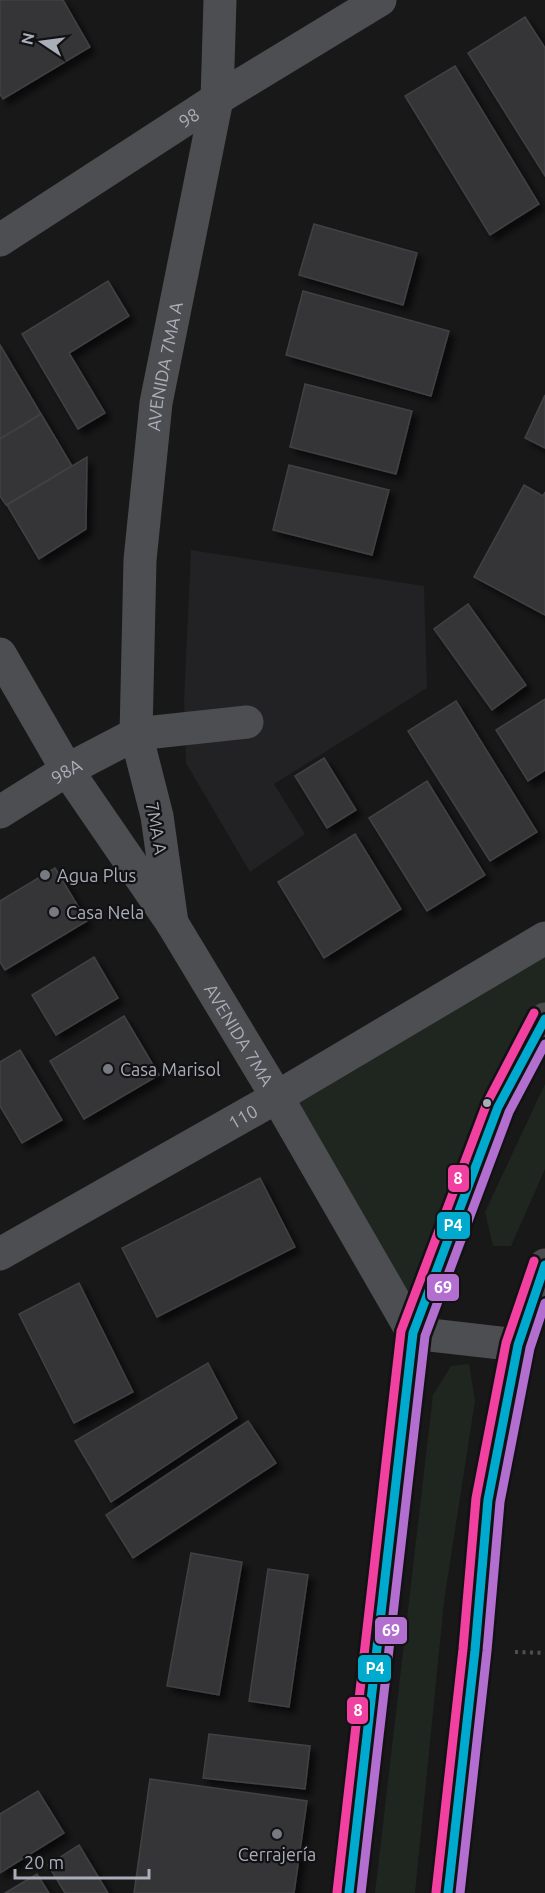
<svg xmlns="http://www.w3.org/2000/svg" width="545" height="1893" font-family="Ubuntu,sans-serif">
<defs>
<filter id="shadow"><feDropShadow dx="5.5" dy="5.5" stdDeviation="3" flood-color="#0009"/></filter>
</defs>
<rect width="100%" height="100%" fill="#181818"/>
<polygon fill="#222224" points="191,550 424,586 427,688 274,784 305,834 250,872 186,763 184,702"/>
<g fill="#1e261f">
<polygon points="545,938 545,1019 413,1333 277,1097"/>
<polygon points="545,1084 545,1169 511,1246 493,1246 485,1212"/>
<polygon points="469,1364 475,1401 444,1601 415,1893 375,1893 433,1395 451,1366"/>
</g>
<g fill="#363637" stroke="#404144" stroke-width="1.5" filter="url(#shadow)">
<polygon points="0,0 63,0 90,47 3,99 0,94"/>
<polygon points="525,17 545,48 545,176 468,53"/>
<polygon points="455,66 539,204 490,235 405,96"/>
<polygon points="314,224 417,253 403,305 299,275"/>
<polygon points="108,281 129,316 69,353 105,413 78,429 22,334"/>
<polygon points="303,291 449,331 431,396 286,355"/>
<polygon points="0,345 41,414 0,439"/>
<polygon points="305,384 412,411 396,474 290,447"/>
<polygon points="545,395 545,448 525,438"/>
<polygon points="41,414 72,466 6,505 0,496 0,439"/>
<polygon points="87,457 86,529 39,559 7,505"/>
<polygon points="289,465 389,490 372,555 273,530"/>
<polygon points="524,485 543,496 545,492 545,615 474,577"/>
<polygon points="468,604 526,685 492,710 434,629"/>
<polygon points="545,699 545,770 528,781 496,730"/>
<polygon points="456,701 537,832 490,861 408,731"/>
<polygon points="324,758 356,810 327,828 295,776"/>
<polygon points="427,781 485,875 427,911 369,818"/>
<polygon points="355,834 401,909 324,958 278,882"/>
<polygon points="55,868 87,921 5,970 0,962 0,901"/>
<polygon points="94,957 118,998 56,1035 32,995"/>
<polygon points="124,1016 159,1075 84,1119 50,1061"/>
<polygon points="20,1050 62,1120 22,1143 0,1106 0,1062"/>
<polygon points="260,1178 295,1247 157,1317 122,1248"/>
<polygon points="79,1283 133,1392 74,1423 19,1314"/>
<polygon points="208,1363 237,1418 111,1502 75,1441"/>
<polygon points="248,1421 276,1463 133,1558 106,1515"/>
<polygon points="191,1553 242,1562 219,1695 167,1686"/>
<polygon points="268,1569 308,1575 289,1707 249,1701"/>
<polygon points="209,1734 310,1746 305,1789 203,1778"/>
<polygon points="150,1779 307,1801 294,1893 134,1893"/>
<polygon points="38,1791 64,1833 0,1873 0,1814"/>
<polygon points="79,1845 108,1893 65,1893 48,1865"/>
<polygon points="37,1874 49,1893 5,1893"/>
</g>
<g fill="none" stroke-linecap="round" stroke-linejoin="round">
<polyline stroke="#4e4f53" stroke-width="4" stroke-dasharray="3 4.5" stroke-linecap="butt" points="515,1652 545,1653"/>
<g stroke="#4c4e51" stroke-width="33">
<path id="s1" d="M0,240L217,99L380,0"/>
<path id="s2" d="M0,654L67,770L172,923L277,1097L413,1333L518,1345"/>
<path id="s3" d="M0,812L67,770L136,734L247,722"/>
<path id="s4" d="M172,923L157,816L136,734L140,560L156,403L217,99L220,0"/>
<path id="s5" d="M0,1254L277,1097L545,938"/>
</g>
<g stroke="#4a4a4d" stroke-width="33">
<polyline points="349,1893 413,1333 498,1107 545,1019"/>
<polyline points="448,1893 475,1650 488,1500 518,1345 545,1265"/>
</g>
<g stroke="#121215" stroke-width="14">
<g id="bus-1">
<polyline points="349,1893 413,1333 498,1107 545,1019"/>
<polyline points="448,1893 475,1650 488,1500 518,1345 545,1265"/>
</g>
</g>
<g stroke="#121215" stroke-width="14">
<g id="bus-2">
<polyline points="361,1893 425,1336 509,1112 545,1044"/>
<polyline points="460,1893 487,1651 500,1502 530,1348 545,1303"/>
</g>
</g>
<g stroke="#121215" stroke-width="14">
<g id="bus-3">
<polyline points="337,1892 401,1331 487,1103 534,1013"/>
<polyline points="436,1892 463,1649 476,1498 506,1343 534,1261"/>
</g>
</g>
<use href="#bus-1" stroke="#00a9ce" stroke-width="9"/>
<use href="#bus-2" stroke="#b36fd0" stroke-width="9"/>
<use href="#bus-3" stroke="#f240a1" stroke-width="9"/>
</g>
<g fill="#777a81" stroke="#121215" stroke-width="2">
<circle cx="45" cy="875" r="6"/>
<circle cx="54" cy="912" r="6"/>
<circle cx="108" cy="1069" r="6"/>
<circle cx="277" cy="1834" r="6"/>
</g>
<circle fill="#aaaeb9" stroke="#121215" stroke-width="2" cx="487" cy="1103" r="5"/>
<g text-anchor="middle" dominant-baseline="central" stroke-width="4.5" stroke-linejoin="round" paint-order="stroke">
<g font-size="18" fill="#aaaeb9" stroke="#121215">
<text stroke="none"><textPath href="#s1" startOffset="225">98</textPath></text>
<text stroke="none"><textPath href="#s4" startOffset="562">AVENIDA 7MA A</textPath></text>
<text stroke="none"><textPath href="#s3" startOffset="78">98A</textPath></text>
<text transform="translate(157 828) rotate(80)">7MA A</text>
<text stroke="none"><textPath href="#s2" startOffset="450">AVENIDA 7MA</textPath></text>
<text stroke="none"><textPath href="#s5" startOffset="279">110</textPath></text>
</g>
<g font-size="18" fill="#aaaeb9" stroke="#121215" text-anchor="start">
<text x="57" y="875">Agua Plus</text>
<text x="66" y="912">Casa Nela</text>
<text x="120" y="1069">Casa Marisol</text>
<text x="277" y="1854" text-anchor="middle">Cerrajería</text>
</g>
</g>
<g stroke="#121215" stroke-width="2">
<rect x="447" y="1164" width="23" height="29" rx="6" fill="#f240a1"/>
<rect x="436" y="1211" width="35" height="29" rx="6" fill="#00a9ce"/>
<rect x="426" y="1273" width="34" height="29" rx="6" fill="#b36fd0"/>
<rect x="374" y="1616" width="34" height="29" rx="6" fill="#b36fd0"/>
<rect x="357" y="1654" width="35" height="29" rx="6" fill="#00a9ce"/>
<rect x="346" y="1696" width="23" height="29" rx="6" fill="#f240a1"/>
</g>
<g font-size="16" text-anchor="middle" font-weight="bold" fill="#fff">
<text x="458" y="1184">8</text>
<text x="453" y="1231">P4</text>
<text x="443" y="1293">69</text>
<text x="391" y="1636">69</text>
<text x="375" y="1674">P4</text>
<text x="358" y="1716">8</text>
</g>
<g transform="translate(42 42) rotate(283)" stroke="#121215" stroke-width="4.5" paint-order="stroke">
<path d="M0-4.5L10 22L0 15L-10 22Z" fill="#aaaeb9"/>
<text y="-9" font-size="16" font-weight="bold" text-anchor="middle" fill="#aaaeb9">N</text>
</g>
<path d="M15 1869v9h134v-9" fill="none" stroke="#aaaeb9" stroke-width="3"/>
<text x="24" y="1869" font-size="18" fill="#aaaeb9" stroke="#121215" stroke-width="4.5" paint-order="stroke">20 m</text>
</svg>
